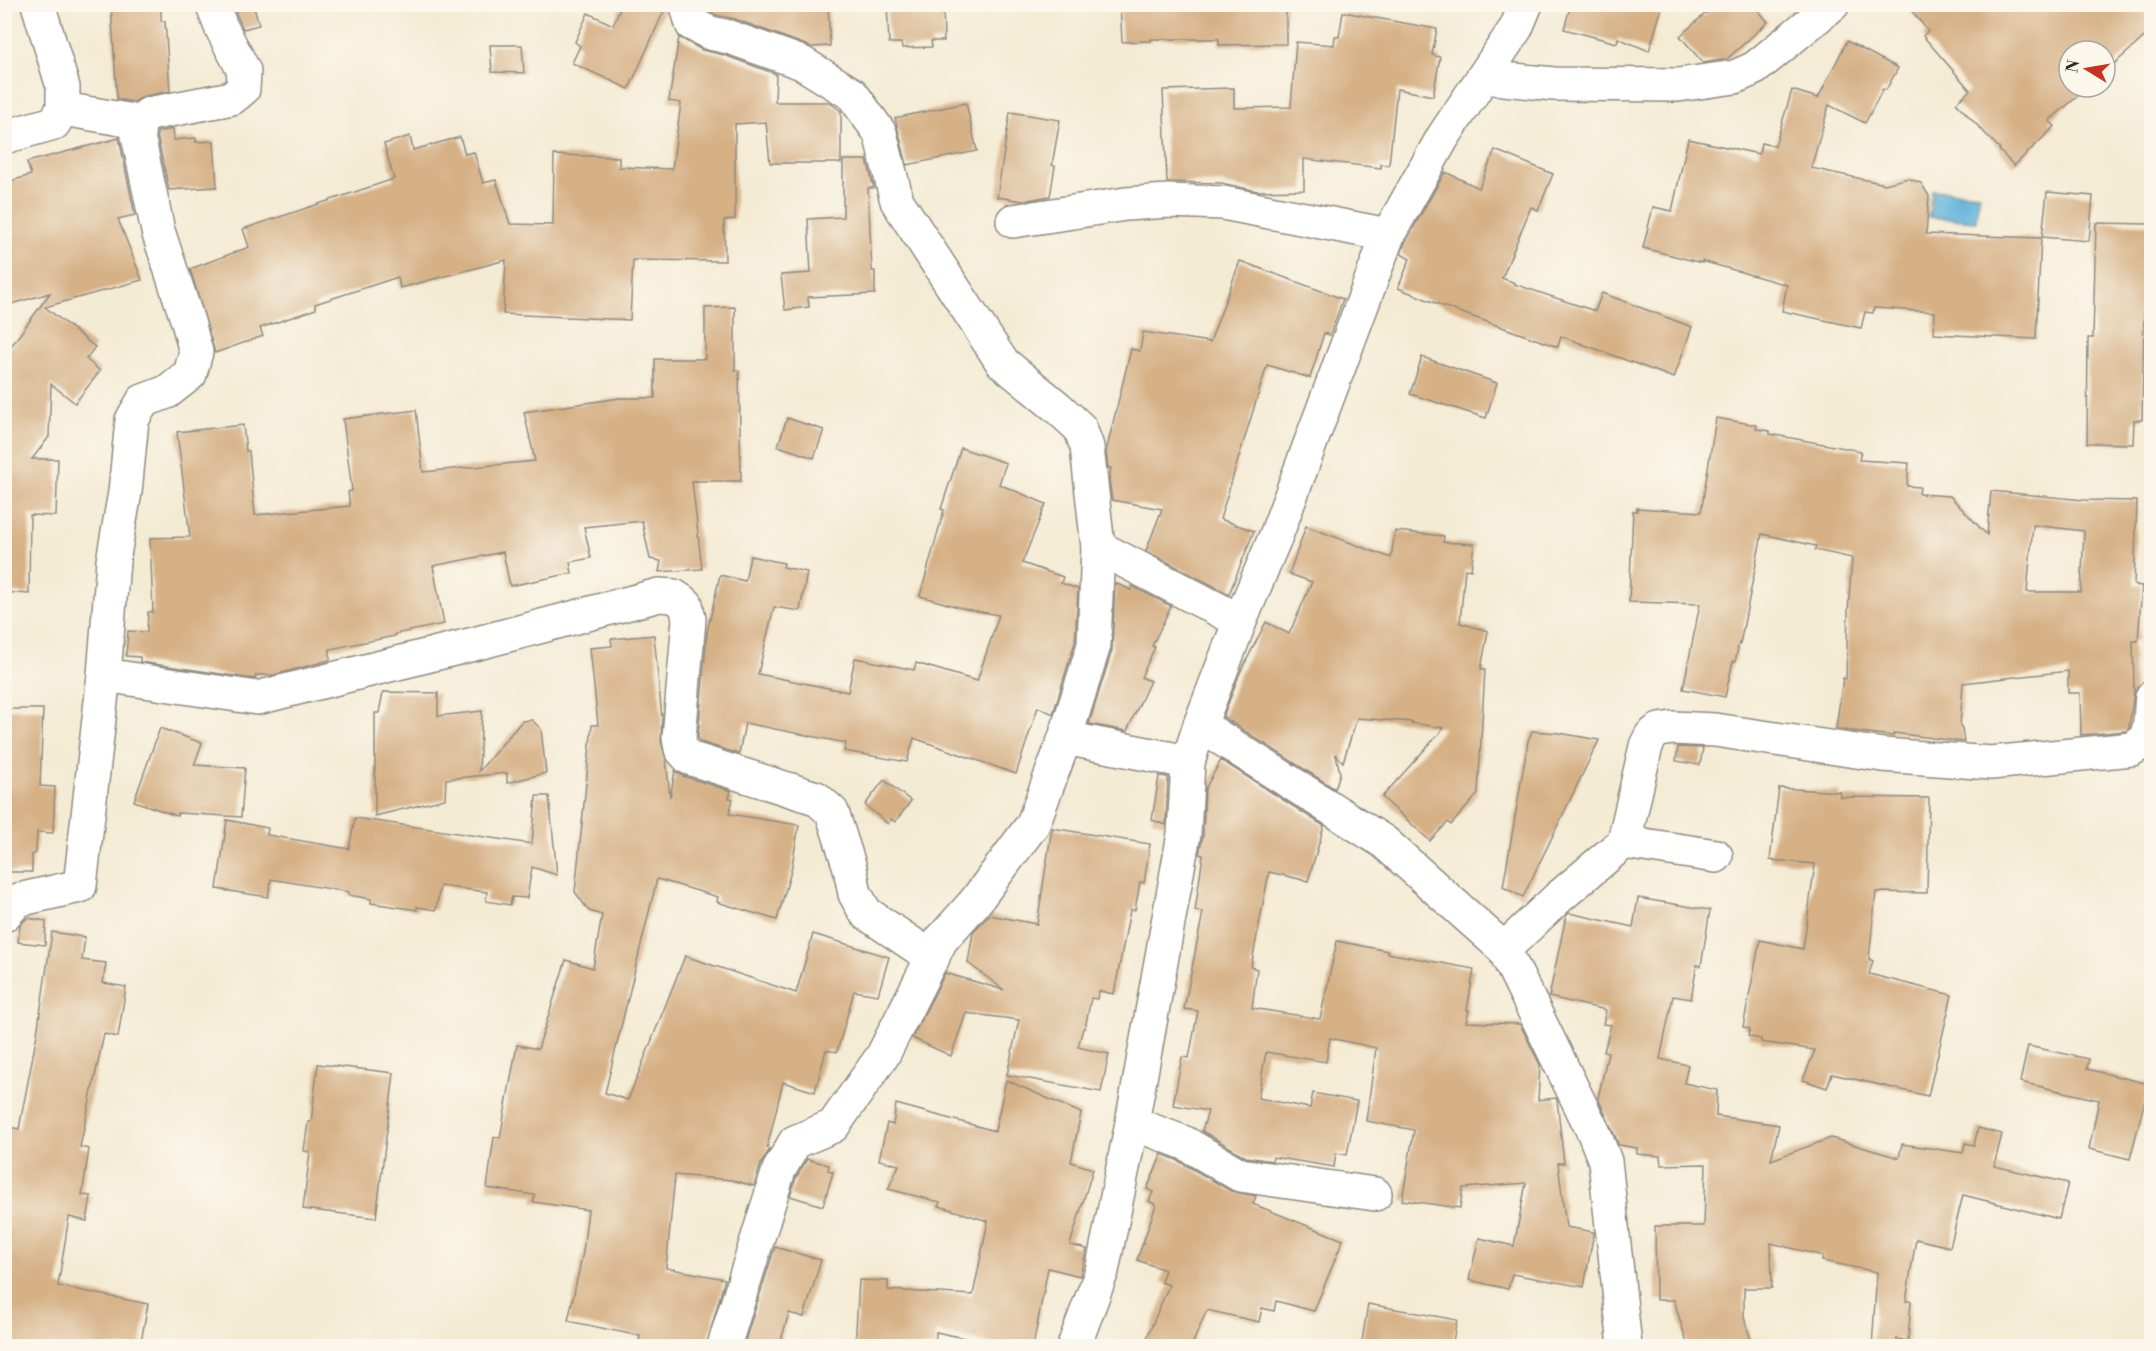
<svg xmlns="http://www.w3.org/2000/svg" width="2156" height="1351" font-family="'Libre Bodoni',serif">
<rect width="100%" height="100%" fill="#fbf7ec"/>
<filter id="ink" filterUnits="userSpaceOnUse"><feTurbulence type="fractalNoise" baseFrequency=".0167" numOctaves="2"/><feDisplacementMap in="SourceGraphic" scale="12" xChannelSelector="R" yChannelSelector="G"/><feConvolveMatrix kernelMatrix="1 2 1 2 8 2 1 2 1" color-interpolation-filters="sRGB"/></filter>
<filter id="wash" filterUnits="userSpaceOnUse"><feTurbulence type="fractalNoise" baseFrequency=".008" numOctaves="4" result="noise"/><feDisplacementMap in="SourceGraphic" scale="24" xChannelSelector="R" yChannelSelector="G"/><feGaussianBlur stdDeviation="1.35" result="paint"/><feColorMatrix in="noise" values="0 0 0 0 0 0 0 0 0 0 0 0 0 0 0 0 0 1.4 0 .05"/><feComposite in="paint" operator="in"/></filter>
<g filter="url(#wash)">
<rect width="100%" height="100%" fill="#f4ebd4"/>
<polygon fill="#5eb2da" stroke="#446e82" stroke-width="1.5" points="1932,190 1979,194 1976,221 1929,217"/>
<g id="blocks">
<g fill="#d6b186" fill-rule="evenodd">
<polygon points="111,4 161,4 161,21 165,21 170,91 145,96 134,102 117,99"/>
<polygon points="232,4 253,4 259,25 243,29"/>
<polygon points="622,4 667,4 629,89 572,63 580,46 575,42 588,13 613,25"/>
<polygon points="706,4 828,4 830,46 811,47 735,19 716,15 708,11"/>
<polygon points="887,4 943,4 944,41 931,41 932,47 902,48 901,43 889,43"/>
<polygon points="1120,4 1286,4 1286,44 1219,45 1219,39 1151,39 1151,41 1122,42"/>
<polygon points="1571,4 1663,4 1649,51 1618,38 1617,43 1564,29"/>
<polygon points="1716,4 1753,4 1768,22 1727,59 1703,63 1680,36"/>
<polygon points="1906,4 2151,4 2151,31 2105,72 2105,51 2069,51 2069,87 2088,87 2049,121 2055,126 2014,166 1999,150 2000,149 1956,103 1970,90 1923,36 1928,31"/>
<polygon points="1343,12 1437,29 1432,55 1440,57 1433,96 1397,89 1389,165 1381,164 1381,168 1304,159 1304,190 1257,191 1221,183 1167,182 1163,90 1234,88 1234,108 1291,107 1296,42 1334,45 1335,36 1339,37"/>
<polygon points="679,37 702,50 724,55 776,74 775,102 829,102 841,111 841,163 770,163 766,122 735,124 735,219 724,220 725,261 633,260 630,320 503,314 506,260 400,288 398,277 315,304 316,309 260,328 263,336 215,353 190,269 249,247 243,229 394,179 384,144 410,136 413,150 460,137 465,154 474,152 483,183 496,180 510,224 553,225 554,155 619,157 619,167 672,169 681,103 669,101"/>
<polygon points="1847,41 1898,68 1886,90 1883,89 1865,123 1829,105 1811,168 1885,184 1908,178 1921,183 1929,196 1926,234 2041,238 2036,339 1934,334 1935,312 1874,308 1873,313 1865,312 1861,328 1782,311 1787,285 1702,261 1702,263 1643,248 1653,207 1672,211 1688,139 1759,154 1761,143 1775,146 1792,90 1818,98"/>
<polygon points="490,45 522,45 524,73 492,72"/>
<polygon points="966,103 977,151 907,165 895,118"/>
<polygon points="1010,112 1060,120 1052,165 1055,166 1050,196 1023,201 997,197"/>
<polygon points="173,129 174,140 196,138 196,142 214,141 217,187 169,190 157,135 157,132"/>
<polygon points="119,138 135,215 118,219 142,280 45,307 95,347 86,359 100,371 75,403 51,384 49,437 32,459 58,459 56,516 30,515 29,594 4,592 4,356 50,293 4,306 4,183 31,175 27,162"/>
<polygon points="1495,150 1553,174 1538,210 1531,207 1502,278 1515,283 1514,284 1595,311 1602,293 1692,327 1674,378 1561,336 1558,347 1448,308 1398,288 1410,259 1401,254 1405,243 1445,172 1479,188"/>
<polygon points="843,160 867,160 874,188 868,188 872,271 875,271 875,294 808,297 809,307 785,310 781,275 811,273 808,219 843,217"/>
<polygon points="2047,192 2093,196 2089,241 2042,237"/>
<polygon points="2096,223 2151,224 2151,314 2144,314 2142,420 2134,420 2133,444 2087,443 2088,338 2093,338"/>
<polygon points="1240,261 1343,299 1330,335 1324,333 1310,378 1267,365 1220,519 1254,531 1229,594 1146,551 1162,509 1112,500 1109,480 1111,468 1108,468 1106,452 1131,349 1140,351 1143,332 1210,342"/>
<polygon points="735,307 735,370 739,371 741,481 692,481 702,569 659,572 661,561 650,559 642,521 584,527 591,558 570,562 572,573 510,586 503,552 433,566 444,624 395,634 395,636 330,649 330,660 274,675 256,675 255,679 140,662 140,657 126,656 128,631 147,632 148,612 153,612 150,538 190,537 177,432 243,425 246,451 249,451 255,515 350,506 348,492 352,491 343,419 416,410 423,472 535,461 524,412 620,398 655,398 655,359 705,359 705,308"/>
<polygon points="1422,357 1497,383 1486,418 1410,394"/>
<polygon points="787,418 824,430 814,458 778,446"/>
<path d="M1716,418L1757,425L1756,429L1770,431V434L1861,451L1859,460L1909,463L1907,486L1920,487L1919,494L1950,496L1987,535L1991,491L2084,500L2137,501L2134,585L2142,586L2138,641H2133L2134,692L2129,728L2126,731L2081,735L2080,693H2068V671L1963,683L1960,726L1962,728L1964,742L1894,733L1893,736L1836,729L1843,678L1846,679L1848,611L1852,558L1815,550L1816,546L1762,534L1740,644L1739,643L1735,662L1733,661L1725,697L1683,689L1700,604L1629,602L1633,511H1637V508L1701,512ZM2033,525L2084,531L2081,592H2027Z"/>
<polygon points="961,448 1006,463 999,484 1046,504 1022,563 1063,577 1061,583 1078,589 1075,642 1053,714 1038,707 1016,774 914,738 907,762 844,751 846,743 745,723 739,754 700,742 698,737 707,632 720,575 745,581 750,556 784,563 783,567 807,572 800,611 774,607 758,674 848,692 855,658 914,670 916,663 977,681 999,615 965,609 920,596 944,510 941,509"/>
<polygon points="1306,526 1391,558 1395,531 1444,536 1443,542 1474,544 1471,570 1465,569 1460,623 1488,631 1481,669 1485,669 1478,794 1451,825 1448,822 1430,841 1382,797 1444,728 1411,723 1412,722 1357,718 1343,762 1336,755 1340,773 1335,789 1223,717 1239,675 1266,622 1289,634 1312,582 1289,574"/>
<polygon points="1115,583 1131,590 1132,586 1171,606 1152,646 1155,647 1141,677 1150,681 1127,731 1089,724 1112,650"/>
<polygon points="654,635 662,718 661,741 666,759 670,797 675,771 683,776 731,791 729,798 733,799 729,814 799,825 791,871 777,920 717,902 718,897 657,879 605,1093 628,1100 685,956 796,993 813,934 889,957 878,995 854,991 837,1052 826,1050 815,1092 783,1082 767,1148 770,1149 761,1164 754,1186 732,1180 675,1175 666,1268 725,1279 706,1347 638,1347 640,1336 568,1321 583,1252 588,1210 533,1202 535,1195 487,1188 494,1137 500,1138 517,1045 538,1049 566,960 593,968 602,915 589,911 575,892 592,725 598,725 590,648 612,646 611,639"/>
<polygon points="383,692 438,693 438,716 482,711 479,771 522,721 532,720 541,729 546,773 507,783 507,773 446,779 445,799 375,816 375,713 379,713"/>
<polygon points="4,709 43,709 40,786 55,787 53,833 37,832 36,853 32,855 32,872 4,872"/>
<polygon points="160,728 202,743 194,765 245,768 241,817 178,813 177,816 134,801"/>
<polygon points="1532,731 1559,733 1599,740 1523,897 1503,887 1528,741"/>
<polygon points="1678,747 1703,748 1700,765 1676,761"/>
<polygon points="1221,760 1324,826 1308,881 1269,872 1251,967 1257,969 1252,1008 1320,1019 1337,941 1388,951 1387,953 1474,969 1467,1010 1469,1010 1466,1022 1520,1024 1540,1065 1538,1100 1556,1098 1557,1100 1564,1163 1558,1163 1566,1227 1594,1232 1584,1287 1512,1274 1508,1289 1469,1280 1479,1238 1514,1246 1526,1183 1463,1188 1460,1208 1402,1200 1414,1130 1366,1121 1376,1048 1330,1038 1326,1062 1266,1052 1258,1098 1310,1108 1313,1093 1357,1101 1347,1155 1336,1153 1334,1167 1273,1157 1272,1161 1246,1157 1202,1131 1208,1111 1173,1105 1182,1057 1189,1058 1198,1011 1184,1009 1203,912 1195,911 1203,855 1199,854 1203,835 1205,789"/>
<polygon points="1159,776 1168,777 1166,825 1152,820"/>
<polygon points="884,780 911,801 895,822 891,819 888,824 865,805"/>
<polygon points="1779,788 1840,792 1840,797 1929,798 1927,893 1876,892 1869,959 1873,961 1869,974 1952,995 1928,1096 1832,1074 1827,1088 1803,1080 1815,1050 1761,1042 1761,1039 1748,1036 1750,1029 1743,1027 1760,940 1803,949 1815,864 1770,860"/>
<polygon points="536,796 549,796 557,875 532,867 527,898 512,897 510,905 486,901 487,892 440,886 436,910 417,907 417,910 371,903 371,899 348,895 349,892 271,879 268,897 217,889 227,820 268,828 267,835 349,849 355,818 532,844"/>
<polygon points="1052,828 1150,844 1144,883 1140,882 1135,910 1130,910 1114,994 1099,991 1097,999 1091,998 1085,1028 1083,1028 1078,1047 1109,1054 1101,1092 1007,1075 1019,1020 966,1013 951,1056 912,1038 945,973 1004,990 968,963 973,932 989,915 1037,924"/>
<polygon points="1638,898 1710,910 1701,966 1697,965 1691,999 1673,996 1660,1059 1688,1065 1684,1083 1717,1090 1716,1116 1779,1125 1771,1160 1831,1138 1899,1158 1902,1144 1963,1153 1965,1143 1974,1145 1978,1128 2002,1134 1994,1166 2068,1183 2059,1219 1963,1195 1950,1247 1916,1239 1906,1301 1911,1301 1908,1341 1897,1339 1896,1347 1872,1347 1877,1272 1822,1261 1823,1256 1771,1243 1772,1288 1744,1288 1744,1317 1753,1347 1688,1347 1674,1300 1656,1300 1655,1226 1704,1226 1706,1164 1661,1165 1660,1156 1637,1154 1637,1148 1619,1145 1598,1098 1608,1053 1604,1052 1611,1025 1603,1024 1606,1010 1549,997 1566,916 1569,913 1633,927"/>
<polygon points="27,918 46,921 45,945 18,942 20,925"/>
<polygon points="52,932 85,937 82,960 106,963 103,983 126,987 118,1037 104,1034 80,1147 89,1149 82,1195 91,1196 87,1221 69,1217 58,1286 148,1304 140,1347 4,1347 4,1126 19,1129 37,1034"/>
<polygon points="2028,1046 2089,1059 2087,1069 2149,1084 2130,1159 2089,1149 2099,1100 2020,1082"/>
<polygon points="318,1064 394,1073 376,1218 303,1209 310,1152 304,1151 308,1122 311,1122"/>
<polygon points="1006,1080 1081,1113 1071,1162 1093,1169 1070,1245 1087,1249 1080,1276 1048,1268 1033,1347 1006,1347 936,1332 935,1347 855,1347 859,1280 888,1281 888,1290 973,1295 988,1221 939,1206 940,1202 888,1189 899,1165 879,1160 887,1123 893,1125 896,1104 995,1131"/>
<polygon points="1162,1154 1177,1160 1231,1191 1256,1196 1253,1204 1343,1240 1314,1311 1276,1301 1274,1311 1262,1308 1259,1322 1207,1310 1191,1347 1143,1347 1169,1285 1161,1282 1165,1270 1137,1260 1156,1205 1149,1201 1153,1192 1147,1189"/>
<polygon points="807,1159 829,1165 828,1170 833,1172 823,1206 790,1196 796,1178"/>
<polygon points="775,1247 821,1260 804,1317 789,1313 779,1347 743,1347"/>
<polygon points="1368,1304 1457,1320 1452,1347 1361,1347"/>
</g>
</g>
</g>
<g filter="url(#ink)">
<use href="#blocks" fill-opacity="0" stroke="#908b80" stroke-width="1.5"/>
<g fill="none" stroke-linecap="round" stroke-linejoin="round">
<g stroke="#908b80" stroke-width="36">
<g id="street">
<polyline points="688,10 692,24 710,33 729,37 802,63 852,94 880,133 897,201 1002,362 1057,407 1080,428 1087,447 1098,547 1094,645 1065,738 1033,824 975,902 941,940 883,1055 833,1126 795,1142 779,1170 724,1346"/>
<polyline points="1484,77 1554,84 1678,85 1735,77 1755,68 1833,4"/>
<polyline points="63,109 139,122"/>
<polyline points="4,137 54,123 63,109 63,87 38,4"/>
<polyline points="1013,221 1126,204 1168,201 1223,203 1388,235"/>
<polyline points="1098,547 1240,621"/>
<polyline points="104,675 257,698 474,644 659,595 674,596 686,604 689,619 679,738 681,749 689,758 816,798 832,812 850,868 855,894 866,913 933,958"/>
<polyline points="1200,725 1384,842 1504,949 1594,1133 1605,1161 1625,1346"/>
<polyline points="1065,738 1188,762"/>
<polyline points="1624,842 1716,856"/>
<polyline points="4,915 18,900 80,886 104,675 113,561 125,492 132,420 143,401 167,392 190,374 196,352 188,322 158,231 138,136 139,122 149,114 232,98 243,89 244,71 221,27 212,4"/>
<path d="M1504,949L1558,898L1624,842L1646,746L1651,736L1659,730L1673,728L1715,730L1883,755L1991,763L2132,749C2154,738 2149,719 2152,697"/>
<polyline points="1132,1123 1185,1143 1240,1175 1375,1194"/>
<polyline points="1074,1346 1102,1271 1132,1123 1184,834 1188,762 1200,725 1240,621 1277,533 1388,235 1443,137 1516,28 1526,4"/>
</g>
</g>
<use href="#street" stroke="#fff" stroke-width="33"/>
</g>
</g>
<rect width="2156" height="1351" fill="none" stroke="#fbf7ec" stroke-width="24"/>
<g transform="translate(2087 69) rotate(281)"><circle r="28" fill="#fbf7ec" stroke="#a8a59f" stroke-width="1.5"/>
<path d="M0-4.5L10 22L0 15L-10 22Z" fill="#c8321e"/>
<text y="-9" font-size="16" font-weight="bold" text-anchor="middle" fill="#2b2b2b">N</text>
</g>
</svg>
